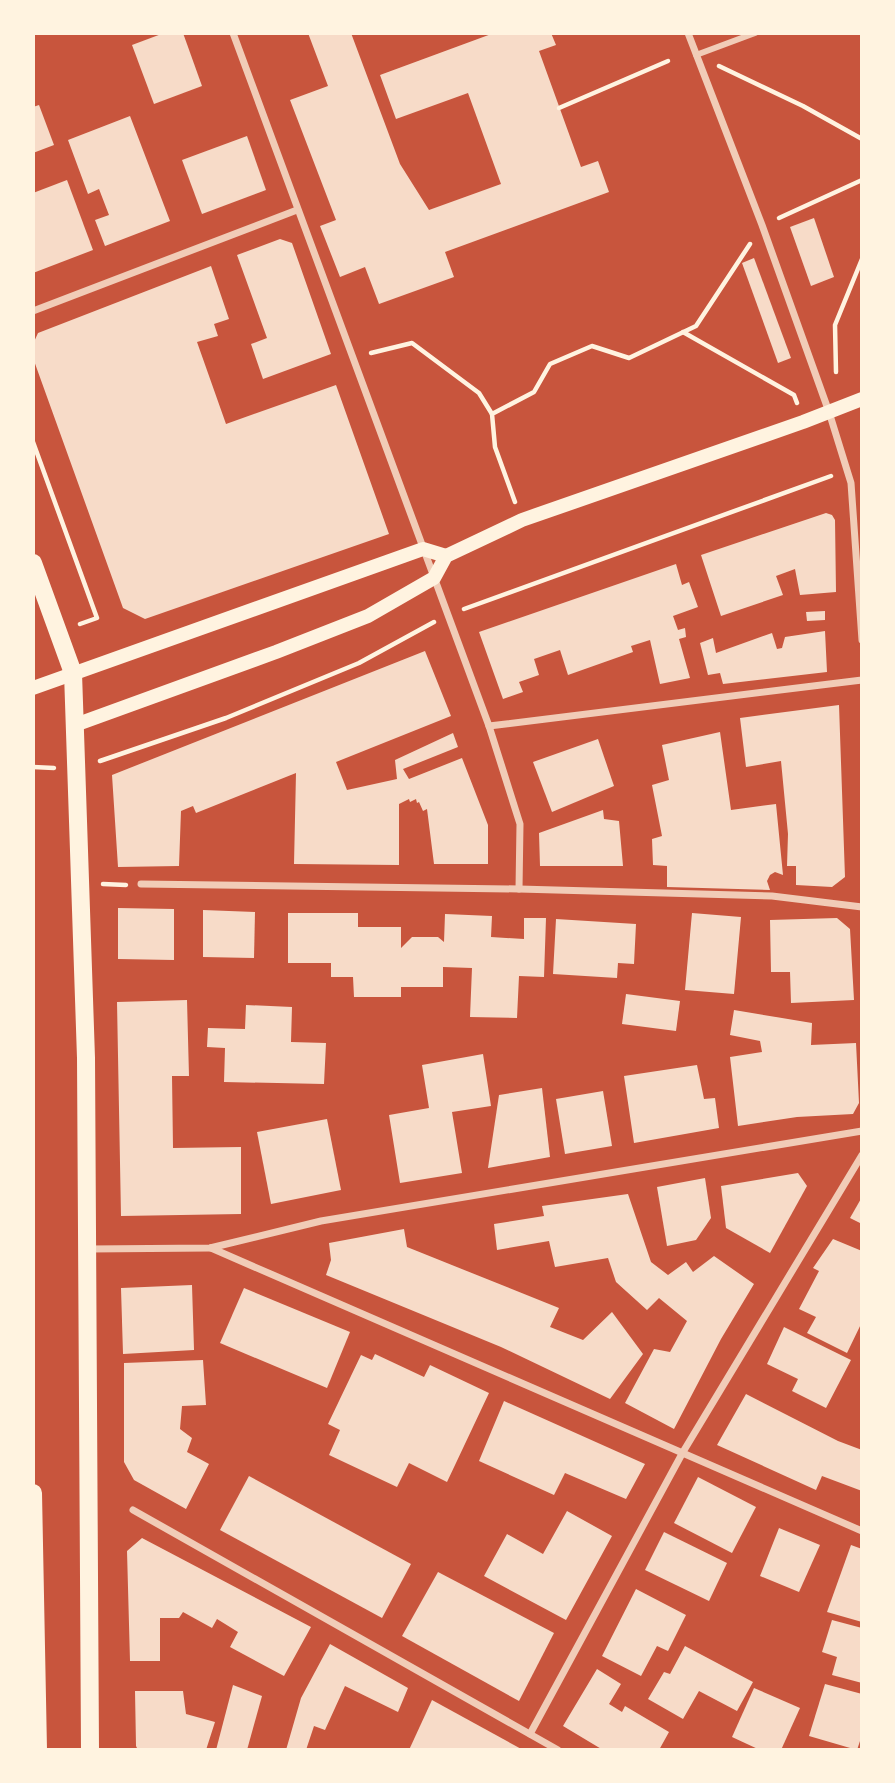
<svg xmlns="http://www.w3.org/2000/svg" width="895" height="1783" font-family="'PT Serif',serif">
<rect width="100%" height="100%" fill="#c8553d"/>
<g fill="#f7dbc8">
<polygon points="164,33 183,33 202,86 154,104 132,45"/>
<polygon points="308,33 351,33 400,164 429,210 501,184 468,93 396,119 380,75 494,33 551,33 556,45 539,51 581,167 598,161 609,192 445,252 454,277 379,304 365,267 340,277 320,226 336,220 290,100 328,86"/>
<polygon points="39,105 54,145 33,153 33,107"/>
<polygon points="130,116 170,221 105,246 95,220 109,215 99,189 88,194 68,140"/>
<polygon points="247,136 266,190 202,214 182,160"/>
<polygon points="67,180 93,250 33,273 33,193"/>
<polygon points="814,218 834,277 811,286 790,227"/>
<polygon points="280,239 292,243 331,354 263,379 251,344 267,338 237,255"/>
<polygon points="754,258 791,358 778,363 742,263"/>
<polygon points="211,266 229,319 214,324 218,336 197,342 226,424 336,385 389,534 145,619 123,608 33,358 33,344 38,333"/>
<polygon points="826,513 832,515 835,520 836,592 800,595 795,569 776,576 783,595 721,616 701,555"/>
<polygon points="676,564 682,585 689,582 698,607 673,616 678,630 685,628 686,637 679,639 690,678 660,684 650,640 631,646 633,652 568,675 560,650 534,659 539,675 519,682 523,692 503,699 479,632"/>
<polygon points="825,611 825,620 807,621 806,612"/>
<polygon points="825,631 827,672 723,684 720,673 708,675 700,643 713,638 716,653 772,633 777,649 782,648 785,637"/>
<polygon points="425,651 451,716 336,762 347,790 397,779 395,760 453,733 458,747 403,769 409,779 462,758 488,825 488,864 434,864 427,809 423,811 419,802 417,803 416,799 410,802 409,799 399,804 399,865 294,864 296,773 196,813 193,806 181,811 179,866 118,867 112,775"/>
<polygon points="839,705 845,877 832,887 796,885 796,866 787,866 788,834 781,761 746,767 740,718"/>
<polygon points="720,732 731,810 776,804 783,875 775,872 770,875 767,881 770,890 667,887 667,866 653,865 652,839 662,836 652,785 669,780 662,745"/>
<polygon points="598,739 614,786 552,812 533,762"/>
<polygon points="603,810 604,819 619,821 623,866 540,866 539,833"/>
<polygon points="118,908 174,909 174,960 118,959"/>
<polygon points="203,910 255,912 254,958 203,957"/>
<polygon points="288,913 358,913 358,927 401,927 401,948 412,937 438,937 444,942 445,914 492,916 491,937 524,939 524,918 546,918 544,977 519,976 517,1018 470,1017 472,968 443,967 443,987 401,987 401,997 354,997 353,977 331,977 331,963 288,963"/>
<polygon points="692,913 741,917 734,994 685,990"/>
<polygon points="837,918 850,929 854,1000 791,1003 790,972 771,972 770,920"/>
<polygon points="556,919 636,924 634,964 618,963 617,978 553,974"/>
<polygon points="626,994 680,1001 676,1031 622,1024"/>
<polygon points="187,1000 189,1076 172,1076 173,1148 241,1147 241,1214 121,1216 117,1002"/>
<polygon points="246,1005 292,1007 291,1042 326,1043 324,1084 224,1082 225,1048 207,1047 208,1028 245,1029"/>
<polygon points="734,1010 812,1023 811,1045 856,1043 859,1103 853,1114 797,1117 738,1126 730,1057 762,1052 760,1041 730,1035"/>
<polygon points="483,1054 491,1106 452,1112 462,1173 400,1183 389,1115 429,1108 422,1065"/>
<polygon points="697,1065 704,1099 715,1098 719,1128 634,1143 624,1076"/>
<polygon points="542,1088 550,1157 488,1168 499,1095"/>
<polygon points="603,1091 612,1146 565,1154 556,1099"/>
<polygon points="327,1119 341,1190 271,1204 257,1132"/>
<polygon points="798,1173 807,1186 770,1253 726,1228 721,1186"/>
<polygon points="705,1178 711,1218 696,1240 667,1246 657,1187"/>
<polygon points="628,1194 651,1262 668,1275 686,1262 693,1272 714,1256 754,1284 721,1339 674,1429 625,1403 654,1349 670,1352 687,1321 659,1298 647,1310 616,1282 608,1258 555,1267 549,1241 497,1250 494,1224 544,1216 542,1206"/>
<polygon points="862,1197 862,1224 850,1218"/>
<polygon points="404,1229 407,1247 559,1308 550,1327 583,1340 612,1312 643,1354 610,1399 501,1347 326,1275 331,1260 329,1243"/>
<polygon points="833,1239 862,1251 862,1322 847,1353 807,1333 816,1317 799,1309 819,1271 813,1268"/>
<polygon points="192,1285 194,1350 123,1354 121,1288"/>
<polygon points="244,1288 350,1332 327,1388 220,1343"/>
<polygon points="784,1327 851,1360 826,1408 792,1391 798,1379 767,1364"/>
<polygon points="375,1354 424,1377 430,1365 489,1393 447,1482 409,1463 397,1487 329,1455 340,1430 328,1424 361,1355 372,1360"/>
<polygon points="203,1360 206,1405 182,1406 180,1429 192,1438 187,1452 209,1464 186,1509 134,1480 124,1462 124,1363"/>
<polygon points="746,1394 838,1441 862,1450 862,1491 822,1476 816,1490 717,1445"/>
<polygon points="504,1401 645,1464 626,1499 565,1473 554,1495 479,1461"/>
<polygon points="249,1476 411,1564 382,1618 220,1530"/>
<polygon points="698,1477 756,1507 732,1553 674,1523"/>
<polygon points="567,1511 612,1536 566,1620 484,1576 507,1534 543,1554"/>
<polygon points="779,1528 820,1545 799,1592 760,1576"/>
<polygon points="664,1532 727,1563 709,1601 645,1570"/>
<polygon points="142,1538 311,1627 284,1676 230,1647 238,1632 217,1619 212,1628 183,1612 179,1618 160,1618 160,1661 130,1661 127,1551"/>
<polygon points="851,1545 862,1549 862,1622 827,1612"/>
<polygon points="438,1572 554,1633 519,1701 402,1636"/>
<polygon points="636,1589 686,1615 668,1651 657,1646 641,1676 602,1656"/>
<polygon points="832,1620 862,1628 862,1683 832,1675 837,1657 822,1652"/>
<polygon points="330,1644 408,1688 398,1712 345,1686 325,1730 314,1726 306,1750 286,1750 301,1698"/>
<polygon points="685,1646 753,1682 737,1711 699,1691 683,1719 648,1699 664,1672 670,1674"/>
<polygon points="597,1669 621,1684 609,1704 622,1712 625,1706 669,1732 659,1750 603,1750 563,1726"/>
<polygon points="825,1684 862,1694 862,1735 857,1750 809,1736"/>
<polygon points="233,1685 262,1696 247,1750 216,1750"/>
<polygon points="754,1688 800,1708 781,1750 760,1750 732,1737"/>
<polygon points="135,1691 183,1691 186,1714 215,1722 206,1750 138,1750 136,1746"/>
<polygon points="432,1700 523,1750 409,1750"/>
</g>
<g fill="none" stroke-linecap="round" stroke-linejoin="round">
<g stroke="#fff3e0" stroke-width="4.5">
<polyline points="719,66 803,106 862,139"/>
<polyline points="559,108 668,61"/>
<polyline points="779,218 862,180"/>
<polyline points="683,332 794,395 797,403"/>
<polyline points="371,353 412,343 479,393 492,414"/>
<polyline points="836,372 835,325 862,259"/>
<polyline points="33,442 97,618 80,624"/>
<polyline points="515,502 495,447 492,414 534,392 550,364 592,346 629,358 696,326 750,244"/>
<polyline points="464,609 831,476"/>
<polyline points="100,761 226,718 359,663 434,622"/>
<polyline points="33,767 54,768"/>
<polyline points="103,884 126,885"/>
</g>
<polyline stroke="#f1ccb7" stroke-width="6" points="696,55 755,33"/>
<g stroke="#f1ccb7" stroke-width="7">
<polyline points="233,33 489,726 520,824 519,889"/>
<polyline points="688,33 762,225 829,412 851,483 862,640"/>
<polyline points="33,311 297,210"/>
<polyline points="489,726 862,680"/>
<polyline points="141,884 519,889 772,896 862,907"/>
<polyline points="211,1248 862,1531"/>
<polyline points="89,1249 210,1248 321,1221 862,1131"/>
<polyline points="133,1510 558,1750"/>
<polyline points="530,1734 683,1452 862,1155"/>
</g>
<g stroke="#fff3e0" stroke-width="14">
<polyline points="33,688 423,549 446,556"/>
<polyline points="75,725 276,652 368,616 434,578 446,556 522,520 803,422 862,399"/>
</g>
<g stroke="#fff3e0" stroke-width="18">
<polyline points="33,563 73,673 86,1058 90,1750"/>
<polyline points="33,1493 38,1750"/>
</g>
</g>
<rect width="895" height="1783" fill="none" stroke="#fff3e0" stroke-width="70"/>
</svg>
